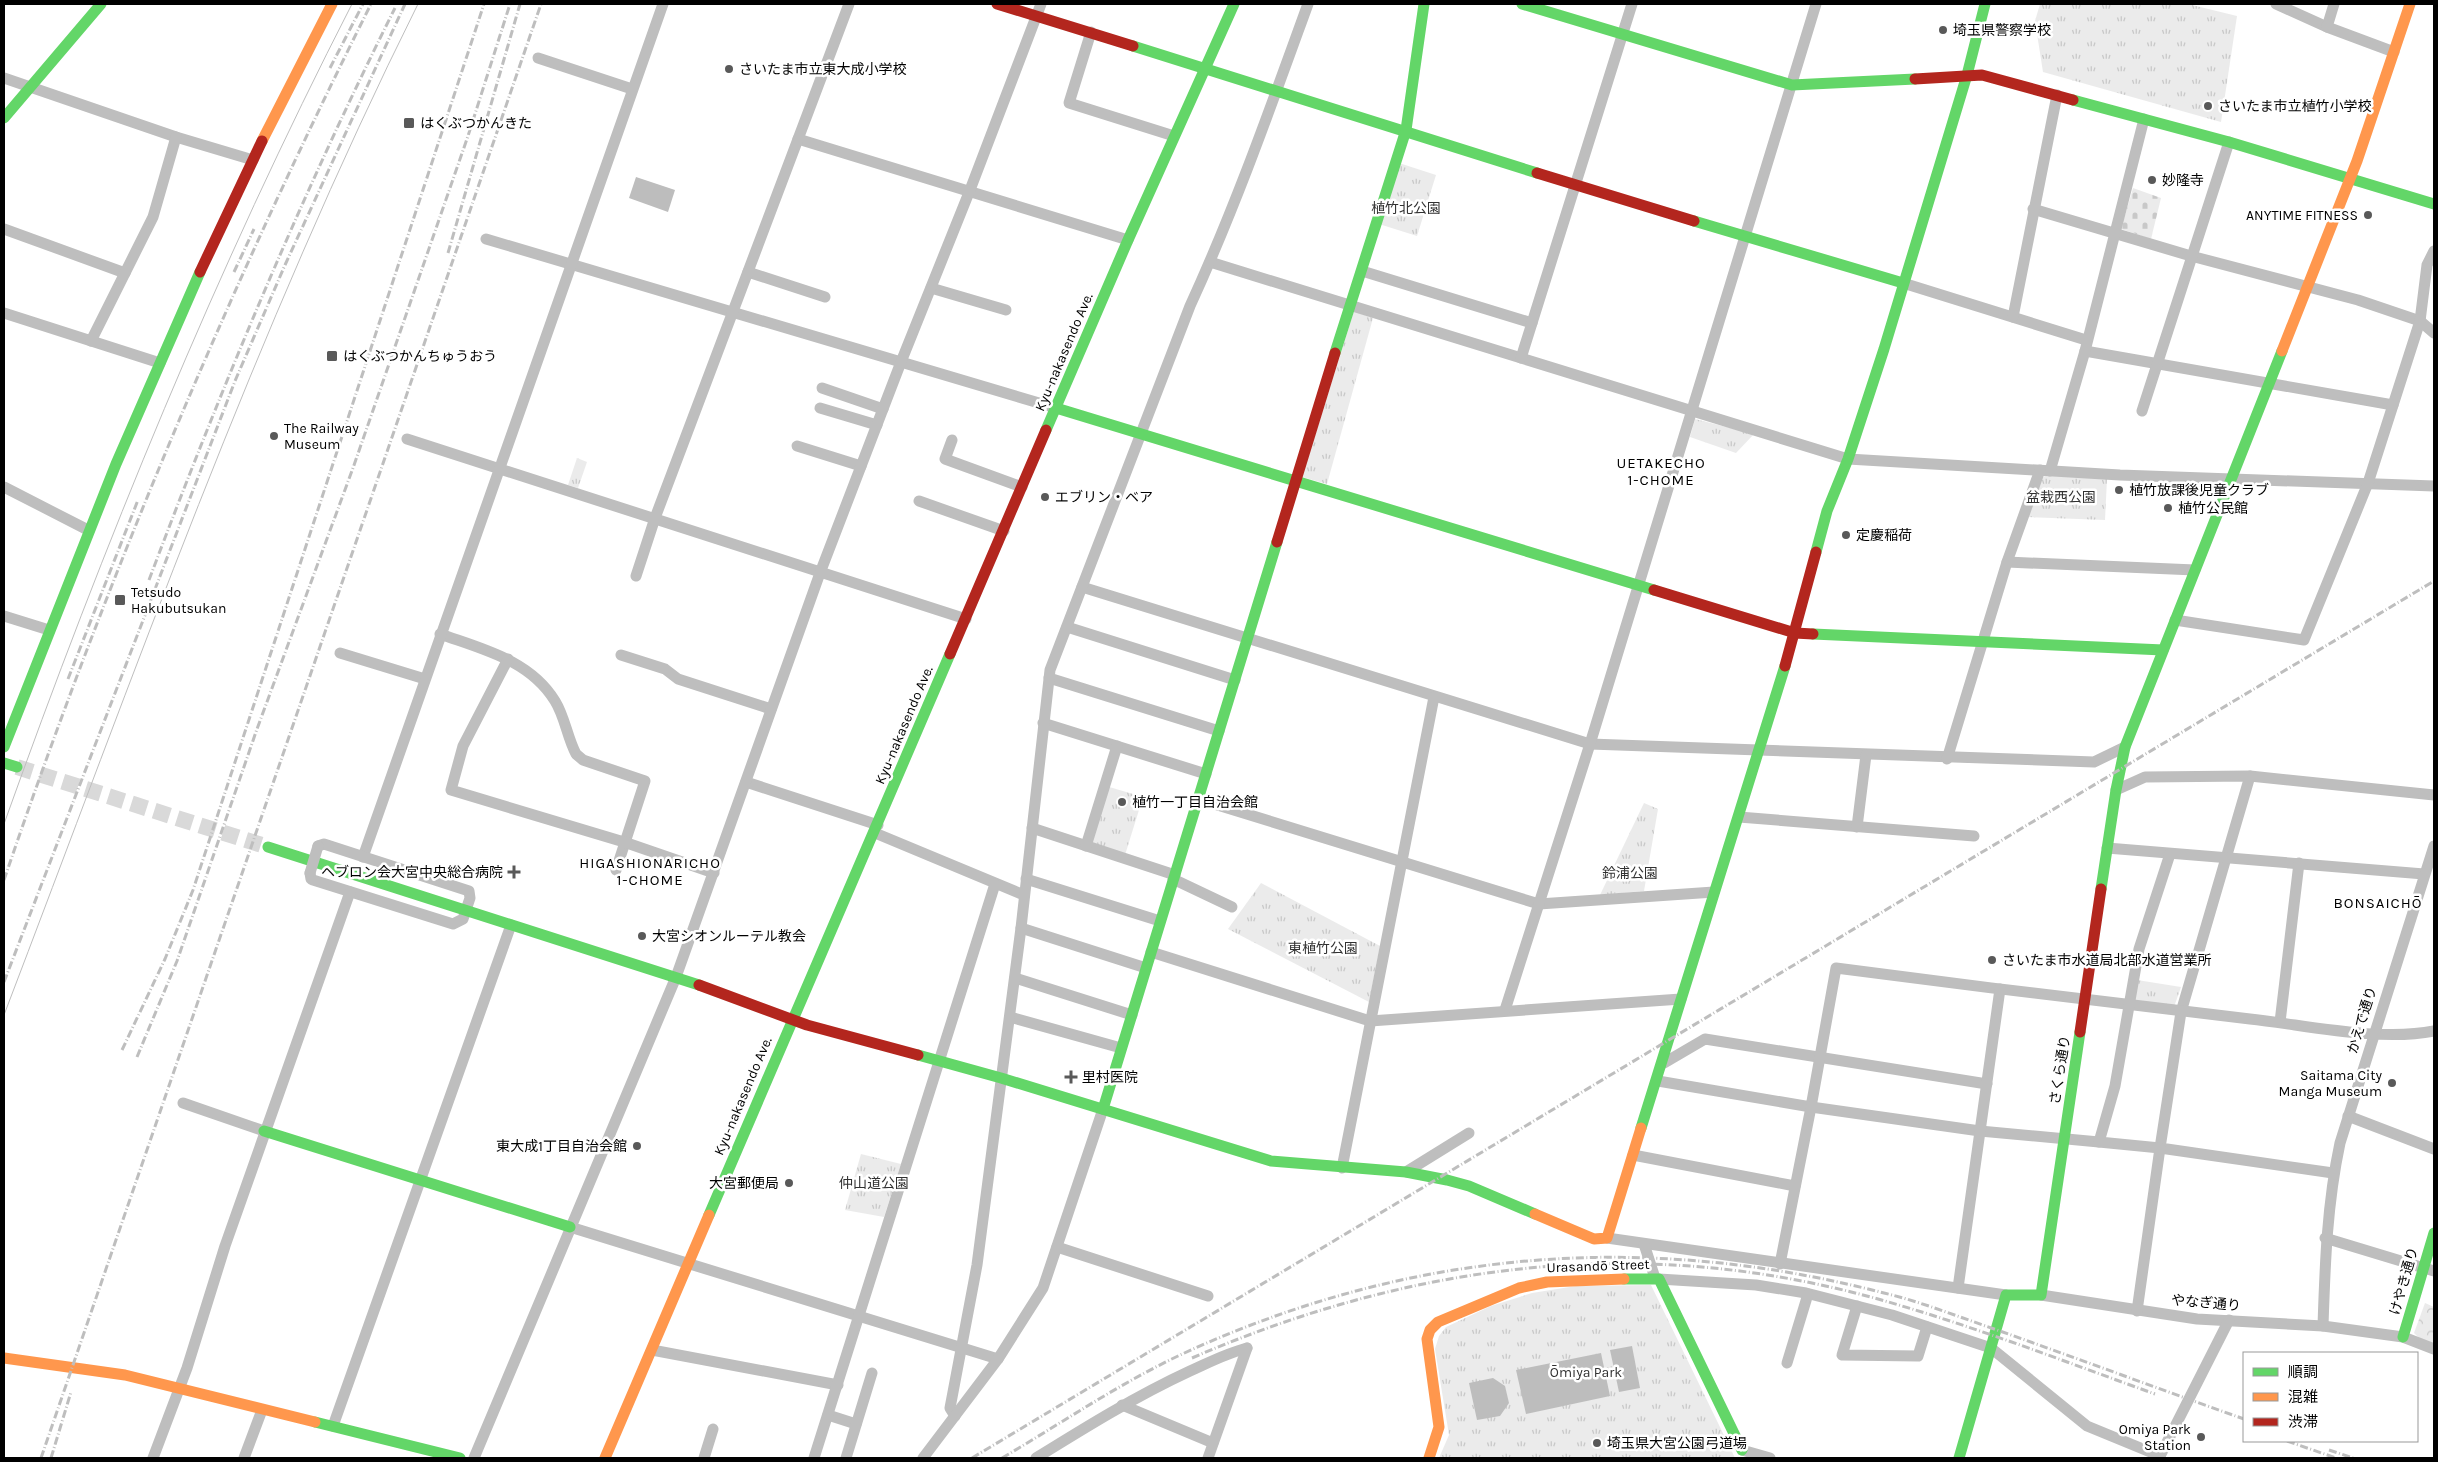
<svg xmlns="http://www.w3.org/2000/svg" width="2438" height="1462" font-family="Karla,'Noto Sans JP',sans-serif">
<defs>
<pattern id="forest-crowns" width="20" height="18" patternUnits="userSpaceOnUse" patternTransform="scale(1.25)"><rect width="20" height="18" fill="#ebebeb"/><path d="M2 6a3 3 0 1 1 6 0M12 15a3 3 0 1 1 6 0" fill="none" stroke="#c8c8c8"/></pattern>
<pattern id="cemetery-stones" width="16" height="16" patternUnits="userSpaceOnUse" patternTransform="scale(1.25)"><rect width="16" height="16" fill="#ebebeb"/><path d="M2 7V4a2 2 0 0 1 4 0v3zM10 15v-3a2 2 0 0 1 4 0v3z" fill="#c8c8c8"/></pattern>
<pattern id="park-tufts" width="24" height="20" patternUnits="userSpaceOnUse" patternTransform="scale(1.25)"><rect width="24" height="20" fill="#ebebeb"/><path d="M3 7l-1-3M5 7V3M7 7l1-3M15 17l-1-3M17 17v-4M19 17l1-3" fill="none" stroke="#c8c8c8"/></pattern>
</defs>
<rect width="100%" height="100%" fill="#fff"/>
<polygon fill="url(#forest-crowns)" points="2425,1303 2434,1307 2434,1344 2420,1339 2414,1333"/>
<polygon fill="url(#cemetery-stones)" points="2133,188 2161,198 2151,239 2121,229"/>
<g fill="url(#park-tufts)">
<polygon points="2040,4 2188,4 2237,16 2221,122 2043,72 2035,21"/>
<polygon points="1399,163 1436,175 1417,236 1379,224"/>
<polygon points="1354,311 1373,318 1327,484 1302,477"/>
<polygon points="1695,419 1754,434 1736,453 1690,437"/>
<polygon points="577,458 587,462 578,488 568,485"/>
<polygon points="2046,475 2107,479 2105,520 2028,517 2040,480"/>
<polygon points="1106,786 1143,797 1125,855 1089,843"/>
<polygon points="1644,803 1658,809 1644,891 1600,895"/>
<polygon points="1261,883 1380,946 1369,1002 1228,929"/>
<polygon points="2137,980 2181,987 2174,1007 2140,1003 2134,999"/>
<polygon points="861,1154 901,1164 884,1217 845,1210"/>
<polygon points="1651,1285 1735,1458 1439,1458 1449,1435 1435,1349 1439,1336 1446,1327 1491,1306 1532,1293 1576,1286"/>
</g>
<g fill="#bdbdbd">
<polygon points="636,177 675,190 668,212 629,198"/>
<polygon points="1632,1346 1640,1388 1619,1392 1610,1350"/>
<polygon points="1601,1353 1610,1396 1526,1414 1516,1370"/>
<polygon points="1493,1378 1505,1386 1509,1403 1500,1416 1477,1420 1469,1383"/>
</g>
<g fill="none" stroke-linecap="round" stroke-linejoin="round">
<polyline stroke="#d9d9d9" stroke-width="16" stroke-dasharray="16 8" stroke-linecap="butt" points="17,767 268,847"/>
<g stroke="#bebebe" stroke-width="11">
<polyline points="2276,4 2327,27 2394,52"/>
<polyline points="2327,27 2334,4"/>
<polyline points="1091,32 1069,103 1174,136"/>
<polyline points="538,58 632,89"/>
<polyline points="4,78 176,137 253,160"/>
<polyline points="798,139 1128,240"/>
<polyline points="2033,209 2191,256 2358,300 2420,321 2434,333"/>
<polyline points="4,229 125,273"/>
<polyline points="486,239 1056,408"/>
<polyline points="1210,262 1848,459 2120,475 2434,486"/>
<polyline points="1362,271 1532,323"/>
<polyline points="748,272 825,297"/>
<polyline points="1903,283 2086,340"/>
<polyline points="931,288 1006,310"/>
<polyline points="4,313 160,363"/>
<polyline points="2013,317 2057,95"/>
<polyline points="91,341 153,217 176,137"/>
<polyline points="2085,351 2393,405"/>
<polyline points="1521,358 1632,4"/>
<polyline points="822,388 883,409"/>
<polyline points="820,408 877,425"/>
<polyline points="2142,411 2229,142"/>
<polyline points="407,439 966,619"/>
<polyline points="952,440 945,459 1022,487"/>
<polyline points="797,446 861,466"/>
<polyline points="2050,471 2085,351 2144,119"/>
<polyline points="4,487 88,530"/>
<polyline points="919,501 1004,531"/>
<polyline points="2007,562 2195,570"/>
<polyline points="636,576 655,518 849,4"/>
<polyline points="1082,587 1590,744 2094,762 2125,747"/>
<polyline points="4,616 49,630"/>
<polyline points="2175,620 2304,640 2368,483 2420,321 2427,265 2434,251"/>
<polyline points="1067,627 1235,680"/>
<path d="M440,634C482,649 530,660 555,701C565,717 567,737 576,754L583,760L645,781L616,870"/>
<polyline points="340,653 425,679"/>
<polyline points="621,655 665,669 678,679 771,709"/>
<polyline points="508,659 463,746 451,790 624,842 714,873"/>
<polyline points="1049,678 1219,731"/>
<polyline points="1043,723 1206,774"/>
<polyline points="1947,759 2007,562 2040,470"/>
<polyline points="2250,776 2181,1012 2160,1148 2333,1173"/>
<polyline points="746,782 878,825"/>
<polyline points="2116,790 2145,777 2250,776 2434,795"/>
<polyline points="1198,799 1539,904 1714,892"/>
<polyline points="1739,817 1974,836"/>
<polyline points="1857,827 1866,755"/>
<polyline points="1032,828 1175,875"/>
<polyline points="875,833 1024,895"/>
<polyline points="1086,846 1117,746"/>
<polyline points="2107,848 2424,874"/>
<polyline points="363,857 663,4"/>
<polyline points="310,873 311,879 313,880 453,924 463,919 470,898 469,891 324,844 318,846"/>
<polyline points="1026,879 1160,921"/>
<polyline points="1173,879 1232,907"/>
<polyline points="1151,952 1370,1021 1681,999"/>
<path d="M1146,968L1021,928L1050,670L1190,306C1235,208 1271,106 1308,4"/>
<polyline points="1015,978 1132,1015"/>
<polyline points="1505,1010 1590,744 1816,4"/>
<polyline points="1010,1017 1121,1048"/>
<polyline points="2280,1022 2299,863"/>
<polyline points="1664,1063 1705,1039 1987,1084"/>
<path d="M1658,1081L1811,1107L1836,968C1974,986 2111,1003 2250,1019C2306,1025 2379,1042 2434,1031"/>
<polyline points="183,1103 264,1131"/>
<polyline points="2348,1116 2434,1149"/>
<polyline points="1633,1155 1795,1186"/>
<polyline points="1342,1168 1434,697"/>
<polyline points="1406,1172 1469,1133"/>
<polyline points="570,1227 998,1359"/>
<polyline points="1607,1238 2006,1295"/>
<polyline points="2325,1238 2434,1271"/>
<polyline points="1644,1244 1655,1278"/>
<polyline points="1057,1247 1208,1296"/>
<polyline points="1780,1264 1811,1107 1980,1131 2099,1142"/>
<polyline points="1659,1279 1756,1285 1806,1293 1892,1315 1991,1348 2087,1426 2160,1456"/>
<polyline points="1958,1288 2000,989"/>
<polyline points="2041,1295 2197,1319 2323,1326 2403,1337 2434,1349"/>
<polyline points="1857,1306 1842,1355 1918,1356 1927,1327"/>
<polyline points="2137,1311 2160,1148 2099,1142 2115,1086 2139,949 2170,854"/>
<path d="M2323,1326C2325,1264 2327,1204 2340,1143L2434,846"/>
<polyline points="652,1350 838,1385"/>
<polyline points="1787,1363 1808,1294"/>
<polyline points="1122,1405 1213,1443"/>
<polyline points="828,1415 856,1424"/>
<polyline points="955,1416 950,1408 977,1265 1021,928"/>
<polyline points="333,1426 511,925"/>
<polyline points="1742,1450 1770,1458"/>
<polyline points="153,1458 187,1368 225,1246 350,892"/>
<polyline points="244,1458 262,1410"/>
<polyline points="474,1458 676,977 820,573 901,362 970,190 1041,4"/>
<polyline points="704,1458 713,1429"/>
<polyline points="814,1458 995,884"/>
<polyline points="846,1458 872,1373"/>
<polyline points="923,1458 998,1359 1043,1288 1103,1109"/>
<path d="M1036,1458C1086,1427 1136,1396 1190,1371C1208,1363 1227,1353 1247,1348"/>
<polyline points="1208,1458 1247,1348"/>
<polyline points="2159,1458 2229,1320"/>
</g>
<g stroke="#63d668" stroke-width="11">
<polyline points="1522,4 1792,85 1915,79"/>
<polyline points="1133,46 1537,173"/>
<polyline points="2073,100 2229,142 2434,204"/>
<polyline points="4,118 101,4"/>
<polyline points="1694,221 1903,283"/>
<polyline points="1335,353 1406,130 1424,4"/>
<polyline points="1056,408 1654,590"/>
<polyline points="1046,430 1128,240 1234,4"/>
<polyline points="1816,552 1827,511 1848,459 1884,349 1967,75 1985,4"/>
<polyline points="1813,634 2163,650"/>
<polyline points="4,747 116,464 200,272"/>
<polyline points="4,763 17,767"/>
<polyline points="268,847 699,985"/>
<polyline points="2101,889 2116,790 2125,747 2282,351"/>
<polyline points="918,1055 1001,1078 1271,1161 1406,1172 1447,1180 1469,1186 1535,1214"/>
<polyline points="1103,1109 1277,542"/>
<polyline points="1641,1128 1785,666"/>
<polyline points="264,1131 570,1227"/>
<polyline points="709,1215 950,654"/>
<polyline points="1624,1279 1659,1279 1742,1450"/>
<polyline points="2403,1337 2434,1233"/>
<polyline points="315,1422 460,1458"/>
<polyline points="1959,1458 2006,1295 2041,1295 2080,1032"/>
</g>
<g stroke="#ff974d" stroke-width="11">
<polyline points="262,141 332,4"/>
<polyline points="2282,351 2357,161 2410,4"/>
<polyline points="1535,1214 1594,1239 1607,1238 1641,1128"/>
<polyline points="4,1358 125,1375 315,1422"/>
<polyline points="605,1458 709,1215"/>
<polyline points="1429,1458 1439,1427 1427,1339 1430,1330 1438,1322 1519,1288 1547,1282 1624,1279"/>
</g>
<g stroke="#b3261e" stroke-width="11">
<polyline points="997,4 1133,46"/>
<polyline points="1915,79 1982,75 2073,100"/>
<polyline points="1537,173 1694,221"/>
<polyline points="200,272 262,141"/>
<polyline points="1277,542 1335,353"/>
<polyline points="1654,590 1795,633 1813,634"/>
<polyline points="950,654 1046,430"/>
<polyline points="1785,666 1816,552"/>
<polyline points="699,985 807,1025 918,1055"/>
<polyline points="2080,1032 2101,889"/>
</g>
<g stroke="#bebebe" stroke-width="1">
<path d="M4,824C104,544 216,269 352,4"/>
<path d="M4,1015C134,675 255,331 418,4"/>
</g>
<g stroke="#bebebe" stroke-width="3" stroke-dasharray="8 2.5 1 2.5" stroke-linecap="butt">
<polyline points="330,68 363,4"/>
<polyline points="448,253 520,4"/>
<polyline points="234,272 254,229"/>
<path d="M149,580C222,386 302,194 395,8"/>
<polyline points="68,679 138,500"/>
<path d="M4,880C106,580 229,288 371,4"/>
<polyline points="4,982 235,381 285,265 405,4"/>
<polyline points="122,1050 165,959 193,890 484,4"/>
<polyline points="137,1057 177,961 257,729 353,468 468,136 510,4"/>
<path d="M1192,1358C1416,1261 1648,1233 1885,1301C1976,1327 2066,1362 2155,1394"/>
<polyline points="2287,1441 2336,1458"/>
<polyline points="2329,1450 2353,1458"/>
<polyline points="41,1458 541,4"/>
<polyline points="51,1458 71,1392"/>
<polyline points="972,1458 2434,581"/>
<path d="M1002,1458C1060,1424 1117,1385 1178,1356C1405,1250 1642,1230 1884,1293C1922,1302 1959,1317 1997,1330C2079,1359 2162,1390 2244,1419"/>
</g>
<polyline stroke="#bebebe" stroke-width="11" points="310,873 318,846"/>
</g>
<g fill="#595959" stroke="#fff" stroke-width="2">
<circle cx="1943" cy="30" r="5"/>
<circle cx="729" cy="69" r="5"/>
<circle cx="2208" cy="106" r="5"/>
<rect x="403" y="117" width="12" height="12" rx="2.5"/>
<circle cx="2152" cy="180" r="5"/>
<circle cx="2368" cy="215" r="5"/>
<rect x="326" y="350" width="12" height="12" rx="2.5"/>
<circle cx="274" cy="436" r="5"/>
<circle cx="2119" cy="490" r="5"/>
<circle cx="1045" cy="497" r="5"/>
<circle cx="2168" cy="508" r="5"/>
<circle cx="1846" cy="535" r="5"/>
<rect x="114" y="594" width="12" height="12" rx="2.5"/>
<circle cx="1122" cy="802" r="5"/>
<path d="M511.5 864.5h5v5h5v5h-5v5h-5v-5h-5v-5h5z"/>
<circle cx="642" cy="936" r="5"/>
<circle cx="1992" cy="960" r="5"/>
<path d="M1068.5 1069.5h5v5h5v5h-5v5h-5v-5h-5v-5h5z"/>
<circle cx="2392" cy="1083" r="5"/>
<circle cx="637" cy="1146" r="5"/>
<circle cx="789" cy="1183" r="5"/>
<circle cx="2201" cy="1437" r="5"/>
<circle cx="1597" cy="1443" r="5"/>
</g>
<g text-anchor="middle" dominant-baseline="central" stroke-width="5" stroke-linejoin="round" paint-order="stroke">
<g font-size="14" fill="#000" stroke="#fff" text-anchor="start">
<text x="1953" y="30">埼玉県警察学校</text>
<text x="739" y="69">さいたま市立東大成小学校</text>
<text x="2218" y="106">さいたま市立植竹小学校</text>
<text x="420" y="123">はくぶつかんきた</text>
<text x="2162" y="180">妙隆寺</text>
<text x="2358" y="215" text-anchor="end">ANYTIME FITNESS</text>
<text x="343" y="356">はくぶつかんちゅうおう</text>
<text x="284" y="428">The Railway<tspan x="284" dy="16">Museum</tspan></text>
<text x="2129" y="490">植竹放課後児童クラブ</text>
<text x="1055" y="497">エブリン・ベア</text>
<text x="2178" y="508">植竹公民館</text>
<text x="1856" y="535">定慶稲荷</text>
<text x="131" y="592">Tetsudo<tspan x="131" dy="16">Hakubutsukan</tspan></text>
<text x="1132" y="802">植竹一丁目自治会館</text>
<text x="503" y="872" text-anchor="end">ヘブロン会大宮中央総合病院</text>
<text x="652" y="936">大宮シオンルーテル教会</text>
<text x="2002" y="960">さいたま市水道局北部水道営業所</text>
<text x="2382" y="1075" text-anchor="end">Saitama City<tspan x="2382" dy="16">Manga Museum</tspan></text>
<text x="1082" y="1077">里村医院</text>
<text x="627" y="1146" text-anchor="end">東大成1丁目自治会館</text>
<text x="779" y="1183" text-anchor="end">大宮郵便局</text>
<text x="2191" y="1429" text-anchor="end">Omiya Park<tspan x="2191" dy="16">Station</tspan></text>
<text x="1607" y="1443">埼玉県大宮公園弓道場</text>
</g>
<g font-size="14" fill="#313131" stroke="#fff">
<text x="1406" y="208">植竹北公園</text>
<text x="2061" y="497">盆栽西公園</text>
<text x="1630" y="873">鈴浦公園</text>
<text x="1323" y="948">東植竹公園</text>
<text x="874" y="1183">仲山道公園</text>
<text x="1586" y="1372">Ōmiya Park</text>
</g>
<g font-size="14" fill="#000" stroke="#fff">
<text transform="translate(1064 352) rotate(-67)">Kyu-nakasendo Ave.</text>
<text transform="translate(904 725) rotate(-67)">Kyu-nakasendo Ave.</text>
<text transform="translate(2362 1020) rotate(-73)">かえで通り</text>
<text transform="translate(2060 1070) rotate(-81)">さくら通り</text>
<text transform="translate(743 1096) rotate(-67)">Kyu-nakasendo Ave.</text>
<text transform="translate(1598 1266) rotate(-2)">Urasandō Street</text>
<text transform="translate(2404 1281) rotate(-74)">けやき通り</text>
<text transform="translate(2206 1303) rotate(5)">やなぎ通り</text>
</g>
<g font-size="15" letter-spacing="1" fill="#000" stroke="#fff">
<text x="1661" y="463">UETAKECHO<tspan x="1661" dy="17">1-CHOME</tspan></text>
<text x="650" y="863">HIGASHIONARICHO<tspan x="650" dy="17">1-CHOME</tspan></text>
<text x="2378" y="903">BONSAICHŌ</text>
</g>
</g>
<rect width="2438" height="1462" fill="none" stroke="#000000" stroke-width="10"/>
<rect x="2243" y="1352" width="175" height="90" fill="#ffffff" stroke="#999999"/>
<rect x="2253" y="1368" width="25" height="8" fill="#63d668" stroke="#999999"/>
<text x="2288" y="1377" font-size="15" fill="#000000">順調</text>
<rect x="2253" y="1393" width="25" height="8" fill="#ff974d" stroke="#999999"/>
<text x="2288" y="1402" font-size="15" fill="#000000">混雑</text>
<rect x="2253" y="1418" width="25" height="8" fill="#b3261e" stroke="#999999"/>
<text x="2288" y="1427" font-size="15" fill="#000000">渋滞</text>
</svg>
